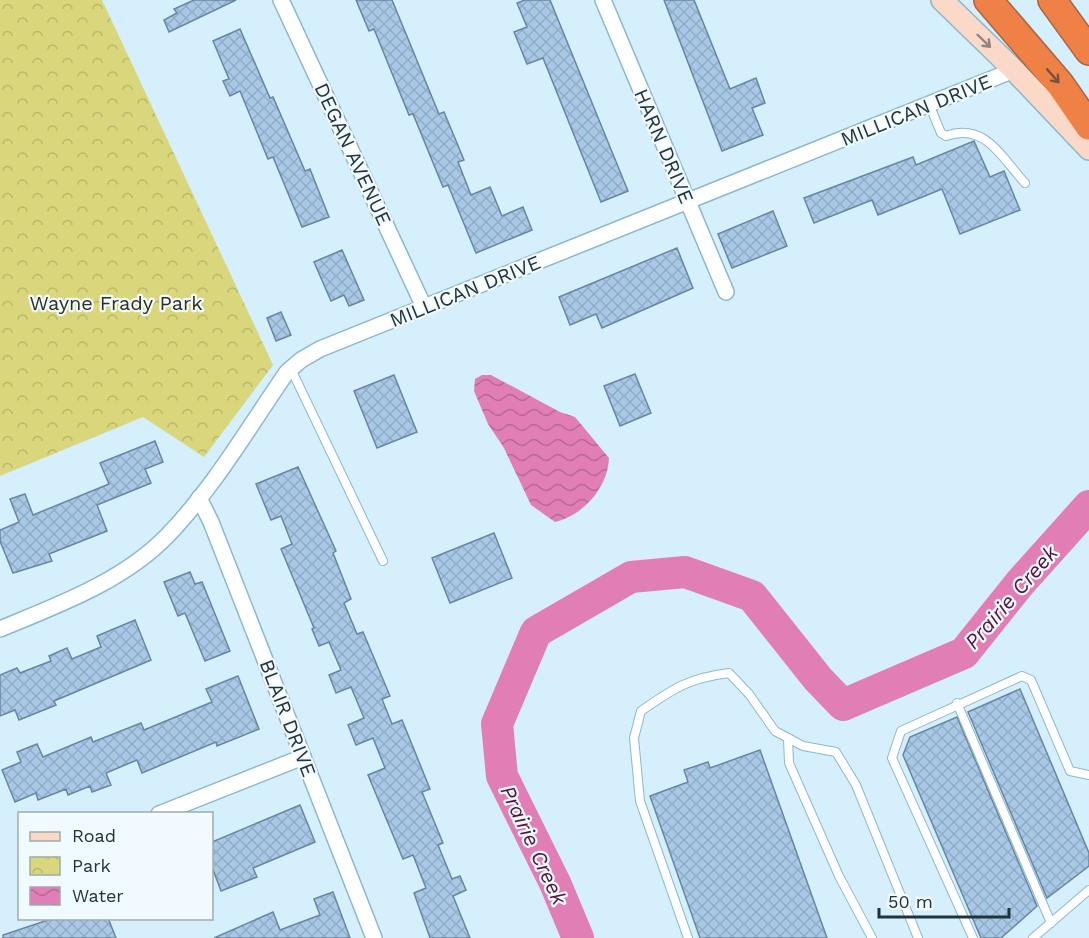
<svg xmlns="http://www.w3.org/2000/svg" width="1089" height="938" font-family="'Work Sans',sans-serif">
<defs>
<pattern id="park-crowns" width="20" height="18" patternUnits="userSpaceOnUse" patternTransform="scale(1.5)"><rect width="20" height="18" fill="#d9d67b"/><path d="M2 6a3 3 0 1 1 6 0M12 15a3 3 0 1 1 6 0" fill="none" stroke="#bab86b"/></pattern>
<pattern id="water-waves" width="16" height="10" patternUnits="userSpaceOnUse" patternTransform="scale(1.5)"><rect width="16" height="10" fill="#e27eb6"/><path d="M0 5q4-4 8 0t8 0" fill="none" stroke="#b76895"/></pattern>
<pattern id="building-cross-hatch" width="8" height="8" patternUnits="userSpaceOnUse" patternTransform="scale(1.5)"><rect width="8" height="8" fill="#a8c8e6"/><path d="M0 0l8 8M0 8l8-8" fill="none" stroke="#90acc6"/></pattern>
</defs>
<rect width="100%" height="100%" fill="#d5f0fc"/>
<polygon fill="url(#park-crowns)" points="0,0 102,0 273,365 204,457 143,417 0,476"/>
<path fill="url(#water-waves)" d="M482,375H491L560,412L575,417L609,458C608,487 584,515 555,522L531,505L504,448L488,424L474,391L475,379Z"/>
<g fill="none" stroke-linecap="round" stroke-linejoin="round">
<polyline stroke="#e27eb6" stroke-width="32" points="578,938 555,883 502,776 497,724 536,632 631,577 685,572 752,596 818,679 843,705 964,653 1020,583 1089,506"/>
</g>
<g fill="url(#building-cross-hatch)" stroke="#6886a2" stroke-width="1.5">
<polygon points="194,0 236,0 169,32 164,20 177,13 174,9"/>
<polygon points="356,0 392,0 439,114 444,112 464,160 458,162 471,195 490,187 502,216 523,207 532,230 476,253 448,185 443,187 413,114 409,115 374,29 369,31"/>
<polygon points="525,0 550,0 628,191 601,202 543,58 527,64 514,32 527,27 517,3"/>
<polygon points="664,0 694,0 730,89 756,78 765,103 752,108 763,135 722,151"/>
<polygon points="240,29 270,98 273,97 305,171 310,169 329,217 302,227 273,157 268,159 240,91 230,96 223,81 229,79 213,41"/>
<polygon points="974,141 990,177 1004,171 1020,210 960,234 942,189 878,215 872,200 814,223 804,198 913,157 916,165"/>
<polygon points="773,211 787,246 732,268 718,234"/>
<polygon points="677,248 693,288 602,328 596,314 570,325 559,297"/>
<polygon points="342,250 364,300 349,306 344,295 331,301 314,262"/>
<polygon points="281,312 291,335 276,341 267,318"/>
<polygon points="635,374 651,413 620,426 604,386"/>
<polygon points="394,375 417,432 377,448 354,391"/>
<polygon points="155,441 163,462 145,469 151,483 97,505 107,531 49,554 52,561 13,573 0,541 0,530 19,522 10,499 25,494 33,515 109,484 100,463"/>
<polygon points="298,467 336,551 333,553 351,599 344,603 357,634 363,632 390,696 382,699 392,724 402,720 430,789 422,792 443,843 438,845 452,879 460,876 466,890 453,896 470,938 430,938 414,893 426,888 413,855 403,859 368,775 385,768 373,738 356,745 348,725 364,718 351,687 336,693 329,675 341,670 329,642 319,646 312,629 314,628 281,549 292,544 281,516 271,520 256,484"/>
<polygon points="494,533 512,578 450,603 432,558"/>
<polygon points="190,572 195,584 202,582 230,651 205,661 185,613 178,616 164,582"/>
<polygon points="135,620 151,660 54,701 56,705 19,720 15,710 0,716 0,675 17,668 20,673 51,661 49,656 67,648 72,659 101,647 97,636"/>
<polygon points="238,676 259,729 217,746 216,742 142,773 137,760 106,773 111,785 92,792 90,786 68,795 66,789 38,800 36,793 15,802 2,770 21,762 17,752 37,744 43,757 91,737 93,742 141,723 144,730 212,702 206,689"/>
<polygon points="1020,689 1089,853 1089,866 1047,898 968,712"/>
<polygon points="957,717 1037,906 1001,938 981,938 903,755 910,737"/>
<polygon points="760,750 827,938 700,938 650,796 688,782 684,770 708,762 710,768"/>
<polygon points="300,805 315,842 253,868 257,877 221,891 212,867 212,842"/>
<polygon points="333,892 350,938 214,938 273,912 280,930 320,915 314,899"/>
<polygon points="54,918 108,918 116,938 3,938 3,935"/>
</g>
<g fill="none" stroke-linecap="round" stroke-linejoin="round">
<g stroke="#8cb8cb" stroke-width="10">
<g id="service">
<path d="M929,104L941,133L946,136C985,122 1001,157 1025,183"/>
<polyline points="291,369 383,561"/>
<polyline points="957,703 1051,923"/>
<polyline points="788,738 789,763 839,876 872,938"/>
<path d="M688,938L640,801L634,738L641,711C674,688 689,678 729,673L749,694L775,731L803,746L836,752L856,785L918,938"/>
<polyline points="973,938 892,758 901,731 1022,676 1031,680 1070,771 1089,775"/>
<polyline points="1033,938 1089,890"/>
</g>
</g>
<g stroke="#8cb8cb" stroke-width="18">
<g id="minor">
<polyline points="281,0 424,307"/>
<polyline points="603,0 726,292"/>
<polyline points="199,498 211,522 374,938"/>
<path d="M0,629C58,605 124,581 168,535C214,487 249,427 287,372L301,360L320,349L1014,70"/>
<polyline points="159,814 303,757"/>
</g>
</g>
<g stroke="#8cb8cb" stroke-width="24">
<polyline id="secondary" points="942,0 1014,70 1089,149"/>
</g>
<g stroke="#a76643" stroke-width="30">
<g id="motorway">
<polyline points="988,0 1060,84 1089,126"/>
<polyline points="1052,0 1089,51"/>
</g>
</g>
<use href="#service" stroke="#fff" stroke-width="8"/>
<use href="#minor" stroke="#fff" stroke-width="15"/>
<use href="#secondary" stroke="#fad9c8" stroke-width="21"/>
<use href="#motorway" stroke="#ef8147" stroke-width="27"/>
</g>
<defs><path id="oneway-shaft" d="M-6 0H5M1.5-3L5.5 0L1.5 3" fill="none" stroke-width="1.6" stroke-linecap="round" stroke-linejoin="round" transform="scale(1.5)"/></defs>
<use stroke="#8e8682" href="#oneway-shaft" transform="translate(984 41) rotate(44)"/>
<use stroke="#735240" href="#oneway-shaft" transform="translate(1053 76) rotate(49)"/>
<g text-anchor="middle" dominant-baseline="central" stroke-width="4.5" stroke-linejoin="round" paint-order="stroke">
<g font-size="20" fill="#21333b" stroke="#f1fafe">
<text transform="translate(916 110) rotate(-22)">MILLICAN DRIVE</text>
<text transform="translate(664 146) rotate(67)">HARN DRIVE</text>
<text transform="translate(353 154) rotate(65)">DEGAN AVENUE</text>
<text transform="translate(465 291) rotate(-22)">MILLICAN DRIVE</text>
<text transform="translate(288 718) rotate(69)">BLAIR DRIVE</text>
</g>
<g font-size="20" fill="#2f2f1a" stroke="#f1fafe">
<text x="116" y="303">Wayne Frady Park</text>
</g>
<g font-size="21" font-style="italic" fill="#52143a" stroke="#f1fafe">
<text transform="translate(1011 597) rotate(-49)">Prairie Creek</text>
<text transform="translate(534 845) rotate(65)">Prairie Creek</text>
</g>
</g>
<rect x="18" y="812" width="195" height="108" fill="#f1fafe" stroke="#9eaab0" stroke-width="1.5"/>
<rect x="30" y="832" width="30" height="9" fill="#fad9c8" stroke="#9eaab0" stroke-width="1.5"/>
<text x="72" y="842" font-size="18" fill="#21333b">Road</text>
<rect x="30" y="857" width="30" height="18" fill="url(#park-crowns)" stroke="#9eaab0" stroke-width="1.5"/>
<text x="72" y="872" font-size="18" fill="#21333b">Park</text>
<rect x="30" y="887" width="30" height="18" fill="url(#water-waves)" stroke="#9eaab0" stroke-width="1.5"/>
<text x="72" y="902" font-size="18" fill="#21333b">Water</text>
<path d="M879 908v9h130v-9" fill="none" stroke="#21333b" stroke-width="3"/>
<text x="888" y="908" font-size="18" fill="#21333b" stroke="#f1fafe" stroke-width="4.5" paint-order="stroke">50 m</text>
</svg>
